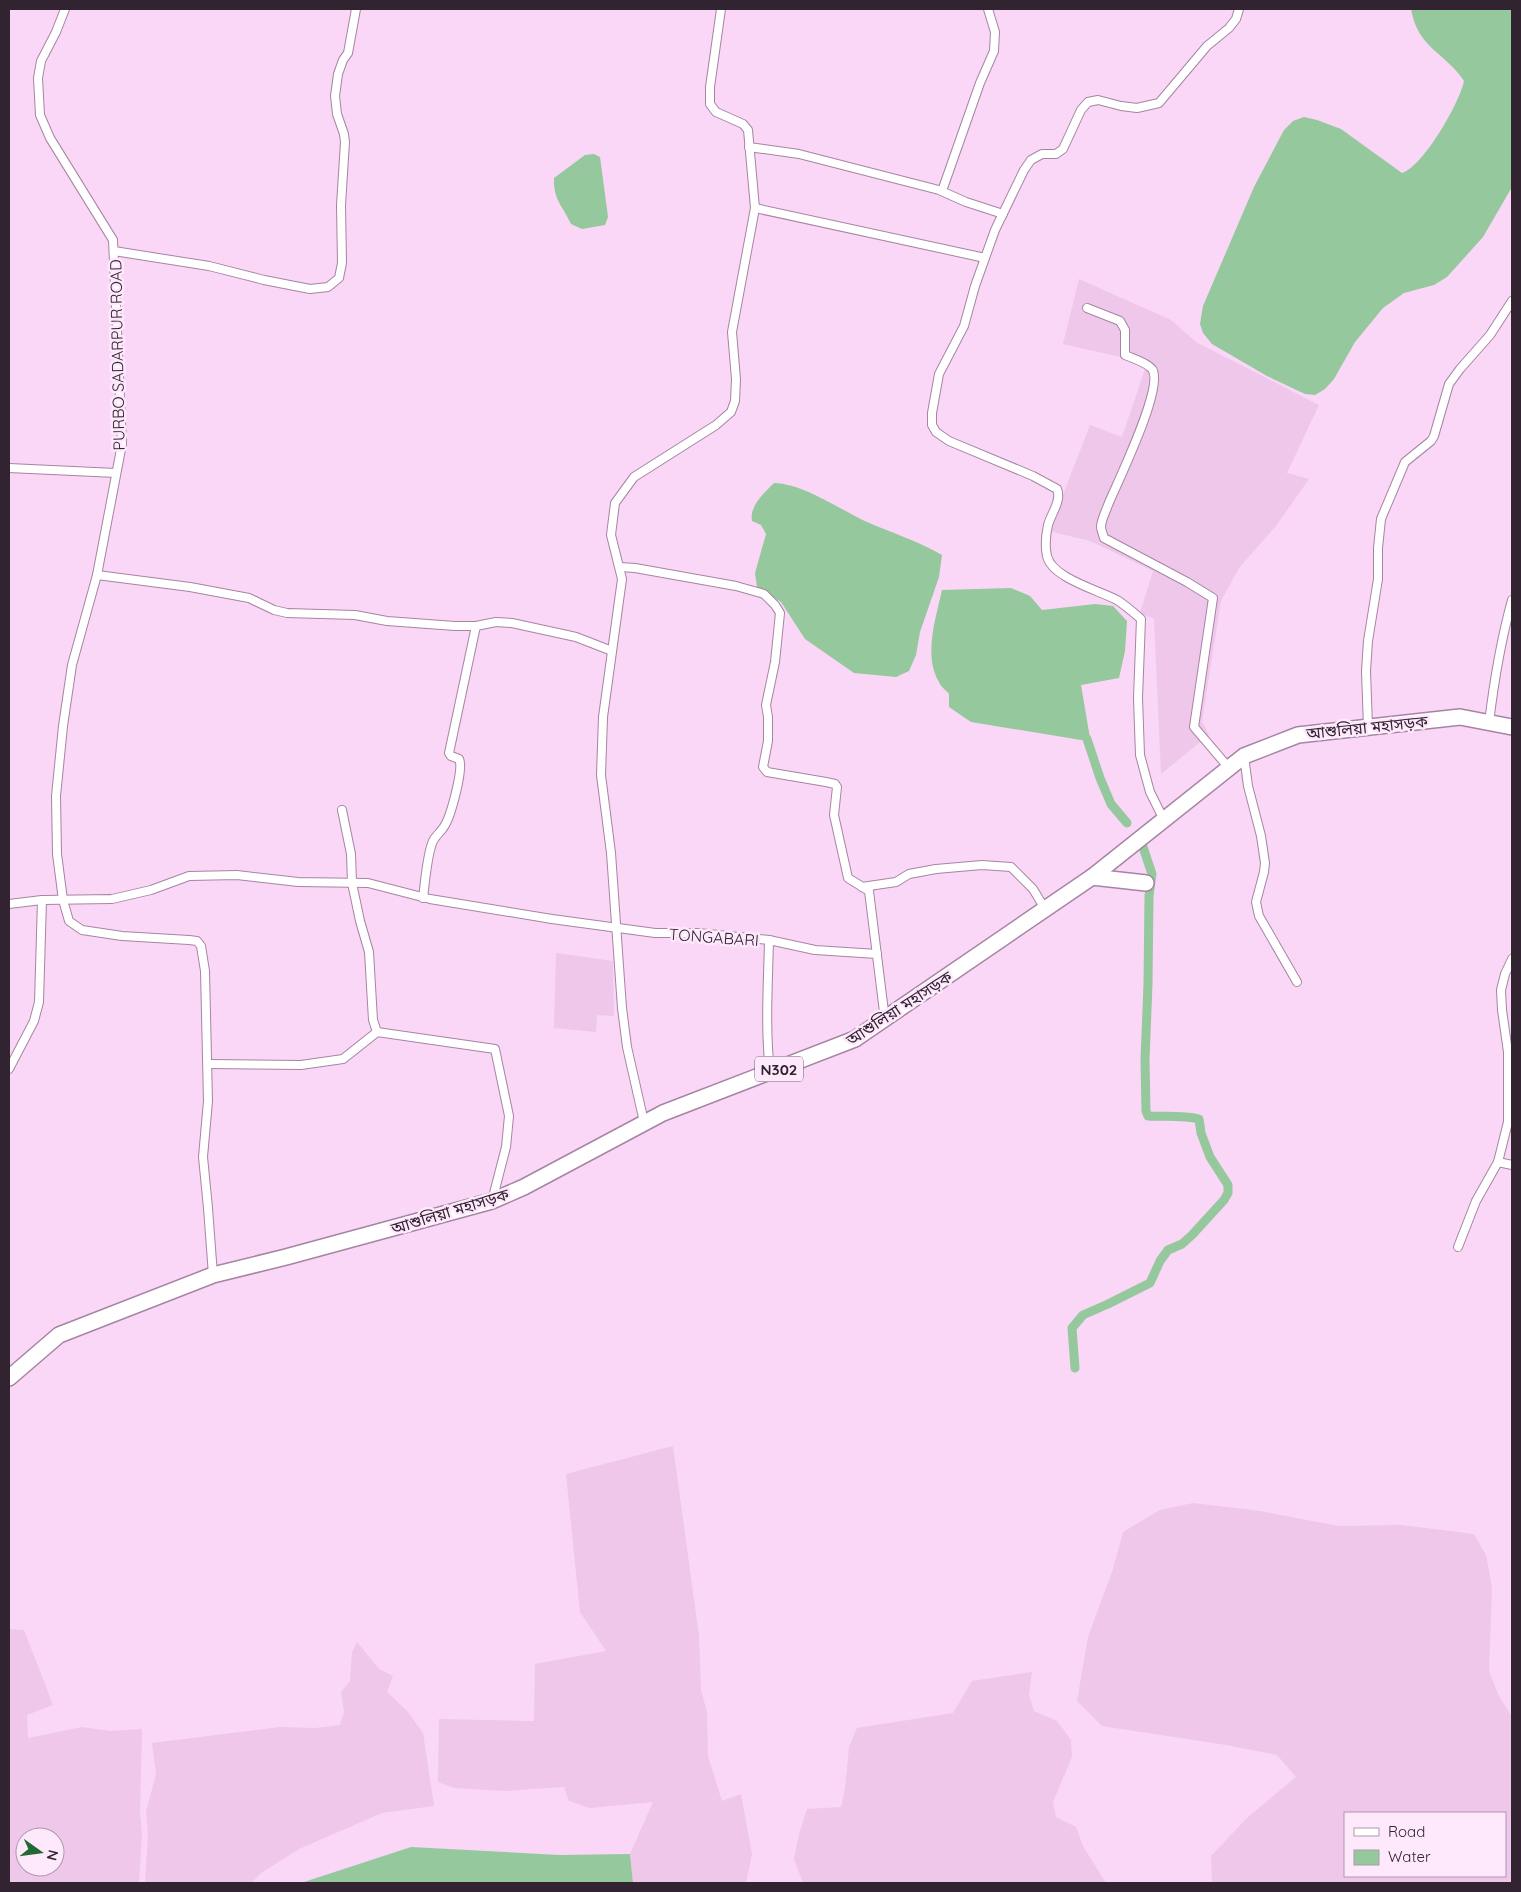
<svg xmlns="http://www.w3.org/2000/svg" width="1521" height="1892" font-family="Quicksand,'Noto Sans Bengali',sans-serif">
<rect width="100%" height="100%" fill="#fad7f7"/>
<g fill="#eec7eb" fill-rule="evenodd">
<polygon points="1079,279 1171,320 1196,342 1319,405 1287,473 1309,479 1276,526 1239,568 1221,601 1202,721 1209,735 1161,774 1154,619 1140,613 1153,571 1090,541 1049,531 1090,425 1122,437 1147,363 1063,344"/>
<polygon points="556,953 613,961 614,1016 597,1015 596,1032 554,1028"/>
<polygon points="673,1446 699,1636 701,1690 707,1712 708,1756 722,1801 741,1794 752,1854 746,1883 633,1883 630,1854 653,1802 590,1808 569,1801 564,1787 506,1791 454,1788 438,1782 439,1719 534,1721 535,1664 606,1651 580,1612 566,1474"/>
<path d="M1193,1503L1260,1511L1339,1526L1401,1525L1474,1534L1486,1555L1492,1588L1489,1671L1499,1696L1512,1717V1883H1212L1211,1856L1247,1818L1296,1777L1277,1755L1226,1745L1102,1726L1077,1701L1088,1637L1113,1569L1123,1532L1160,1510ZM1505,1813V1876H1345V1813Z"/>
<path d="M9,1629L24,1630L53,1705L27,1715L28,1738L82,1727L111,1731L142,1729L140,1813L142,1834L139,1883H9ZM25,1837H55V1867H25Z"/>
<polygon points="357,1642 379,1669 393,1676 387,1692 408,1712 423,1733 434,1806 382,1813 299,1849 261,1873 251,1883 145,1883 148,1834 146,1812 156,1774 152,1743 280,1727 315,1728 340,1725 344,1712 341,1692 350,1681 352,1652"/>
<polygon points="1032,1672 1029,1695 1034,1711 1057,1721 1071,1740 1072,1757 1053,1802 1056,1817 1076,1827 1083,1846 1106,1883 803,1883 794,1859 799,1834 807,1809 841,1807 845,1789 849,1747 857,1728 953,1713 972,1681"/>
</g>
<g fill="#95c89c">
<path d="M1411,9H1512V187L1483,237L1447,277L1434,285L1404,293L1383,308L1355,342L1334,379L1325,389L1315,395L1305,394L1267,376L1212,344L1203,333L1200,324L1203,306L1254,187L1284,130L1293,121L1304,117L1317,120L1341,129L1402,173C1423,167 1460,102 1464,81C1445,52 1418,49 1411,9Z"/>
<path d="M594,154L600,157L608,217L605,225L582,229L571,224C563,206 553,200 554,178L585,155Z"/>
<path d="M774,483C804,484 839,509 867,522C892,533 918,541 942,555L939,577L920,632L916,655L909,671L896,677L854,673L805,639L781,602L757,587L755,573L766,534L761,525L752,521C749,506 765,492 774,483Z"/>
<path d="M1011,588L1030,596L1042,610L1095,604L1113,606L1127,621L1125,651L1119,678L1081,685L1090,738L1081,740L971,722L949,707V694C946,690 941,687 939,682C923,655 936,618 942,590Z"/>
<polygon points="411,1847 559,1855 630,1854 633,1883 301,1883"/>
</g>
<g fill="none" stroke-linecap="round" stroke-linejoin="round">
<g stroke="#95c89c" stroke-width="9">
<polyline points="1087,739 1100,778 1111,804 1127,823"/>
<path d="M1075,1368L1072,1328L1083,1315L1108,1304L1150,1283L1160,1261L1168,1250L1182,1244L1192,1235L1224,1200L1228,1193V1185L1210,1157L1201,1133L1199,1119C1183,1115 1165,1117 1148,1116L1146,1111L1145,1060L1148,984L1149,896L1152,874L1142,844"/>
</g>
<g stroke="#a585a2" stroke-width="10">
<g id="street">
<polyline points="65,9 56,32 41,61 38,78 40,115 50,138 113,240 122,444 97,575 72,665 63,726 56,796 57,854 63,900 69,921 82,930 122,936 189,940 197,941 201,946 205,971 208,1101 203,1157 208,1208 213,1275"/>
<polyline points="749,147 799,154 939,190 966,202 1003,214"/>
<polyline points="942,191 980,83 994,51 995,32 988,9"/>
<polyline points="755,208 985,258"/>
<polyline points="114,251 209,266 264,280 310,289 328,287 339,278 342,263 341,205 345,142 344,134 337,114 335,96 338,74 343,60 348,53 356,9"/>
<path d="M1087,308L1120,321L1125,330V355C1134,359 1146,362 1152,369C1165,386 1117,483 1108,505C1106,511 1101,520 1101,527C1101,530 1103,534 1104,538L1187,582L1213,598L1194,727L1229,768"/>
<polyline points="9,468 116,473"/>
<polyline points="620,567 635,568 736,586 764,594 775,605 780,613 775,662 766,705 768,717 768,741 763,767 767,772 826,782 835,784 837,787 834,815 848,878 869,891 885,1020"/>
<polyline points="97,575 190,587 249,598 274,610 287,613 355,615 387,621 455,626 476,626 496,622 512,623 576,637 612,651"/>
<path d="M1489,723C1494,681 1501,640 1512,600"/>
<polyline points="1368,727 1366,671 1368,641 1378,579 1378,548 1381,519 1405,462 1431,441 1434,436 1449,384 1460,369 1490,335 1512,301"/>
<polyline points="1244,756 1248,786 1261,836 1265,863 1264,872 1256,902 1259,916 1297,982"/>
<polyline points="342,810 351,854 352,883 360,921 369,952 373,1020 377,1032"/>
<path d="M1164,820L1150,792L1140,755L1138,698L1141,619C1133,612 1125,605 1117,600C1098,590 1052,578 1047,556C1045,547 1046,534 1048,525C1051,514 1062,500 1057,489L1033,476L949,441L936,432L932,425V413L939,374L964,326L975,286L995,230L1024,170L1031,160L1042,154H1056L1063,149L1081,110L1088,102L1098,100L1121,106L1137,108L1159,103L1207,46L1229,28L1236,19L1239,9"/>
<polyline points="862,887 896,882 909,874 936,869 982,865 1011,867 1033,889 1045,909"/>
<path d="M423,898C425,883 427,854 433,841C436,835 442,831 445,825C451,815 464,768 459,759L451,756L449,753L476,626"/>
<polyline points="9,904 42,900 112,899 151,890 189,876 237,875 298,882 368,883 430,899 552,919 655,933 698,933 769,940 815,950 877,954"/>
<path d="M769,940C768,985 765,1028 770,1072"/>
<polyline points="208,1064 301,1065 343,1059 377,1032 495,1049 509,1116 506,1147 492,1201"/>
<polyline points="9,1069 34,1021 39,1002 42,900"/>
<polyline points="644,1122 627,1047 622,1008 611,853 601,775 603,717 622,579 611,535 615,503 634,477 716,425 731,412 735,401 736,379 732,332 755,208 748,130 743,124 716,112 710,104 710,87 721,9"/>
<polyline points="1498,1162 1512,1165"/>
<polyline points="1458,1247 1476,1201 1498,1162 1508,1122 1508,1052 1502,1010 1501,990 1505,974 1512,959"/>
</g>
</g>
<g stroke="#a585a2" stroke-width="18">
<g id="highway">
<polyline points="1092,877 1146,883"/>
<polyline points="9,1378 59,1335 213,1275 286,1257 492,1201 524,1187 663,1113 855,1039 1092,877 1244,756 1298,735 1460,717 1512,727"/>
</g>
</g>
<use href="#street" stroke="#fff" stroke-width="8"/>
<use href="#highway" stroke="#fff" stroke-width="15"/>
</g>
<g text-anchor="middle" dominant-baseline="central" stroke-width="5" stroke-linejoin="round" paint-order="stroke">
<rect fill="#fee9fc" stroke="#6e5f6d" stroke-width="1" x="755" y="1056.5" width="48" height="25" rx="4"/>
<g font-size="15" font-weight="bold" fill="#312430">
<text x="779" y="1069">N302</text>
</g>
<g font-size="16" fill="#312430" stroke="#fee9fc">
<text transform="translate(117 355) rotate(-91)">PURBO SADARPUR ROAD</text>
<text transform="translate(1367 727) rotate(-6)">আশুলিয়া মহাসড়ক</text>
<text transform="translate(714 937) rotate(4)">TONGABARI</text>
<text transform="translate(899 1008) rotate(-33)">আশুলিয়া মহাসড়ক</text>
<text transform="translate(450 1211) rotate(-17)">আশুলিয়া মহাসড়ক</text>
</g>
</g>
<rect width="1521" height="1892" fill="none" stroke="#312430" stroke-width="20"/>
<rect x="1344" y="1812" width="162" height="65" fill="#fee9fc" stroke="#ac9aaa"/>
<rect x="1354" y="1828" width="25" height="8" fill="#ffffff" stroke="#ac9aaa"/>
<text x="1388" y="1837" font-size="15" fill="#312430">Road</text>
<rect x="1354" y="1850" width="25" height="15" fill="#95c89c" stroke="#ac9aaa"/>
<text x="1388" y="1862" font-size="15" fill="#312430">Water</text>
<g transform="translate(40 1852) rotate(104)"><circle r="24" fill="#fee9fc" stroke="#ac9aaa"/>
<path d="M0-4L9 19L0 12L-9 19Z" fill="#226833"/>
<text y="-8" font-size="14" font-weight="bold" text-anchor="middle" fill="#312430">N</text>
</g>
</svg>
